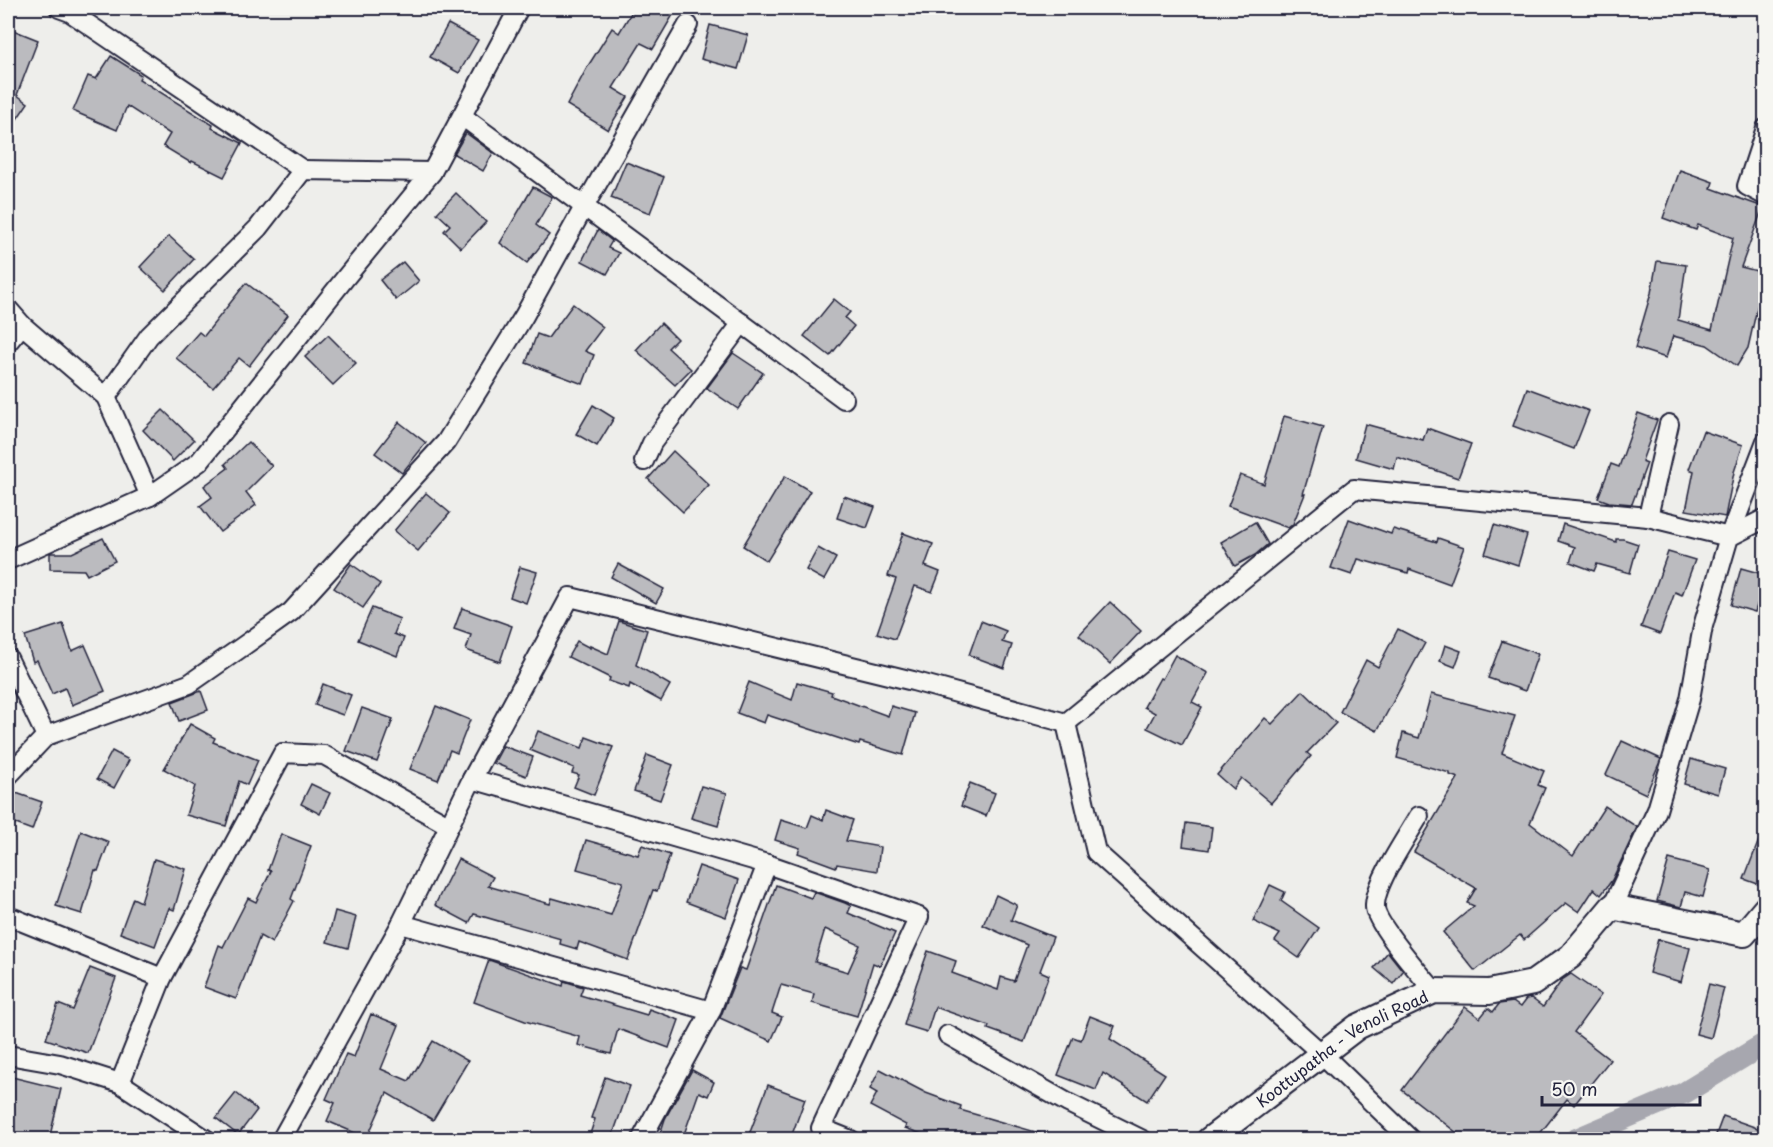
<svg xmlns="http://www.w3.org/2000/svg" width="1773" height="1147" font-family="'Playpen Sans',sans-serif">
<rect width="100%" height="100%" fill="#eeeeeb"/>
<filter id="ink" filterUnits="userSpaceOnUse"><feTurbulence type="fractalNoise" baseFrequency=".0167" numOctaves="2"/><feDisplacementMap in="SourceGraphic" scale="12" xChannelSelector="R" yChannelSelector="G"/><feConvolveMatrix kernelMatrix="1 2 1 2 8 2 1 2 1" color-interpolation-filters="sRGB"/></filter>
<g filter="url(#ink)">
<g fill="none" stroke-linecap="round" stroke-linejoin="round">
<polyline stroke="#a7a7af" stroke-width="22" points="1574,1140 1684,1093 1761,1046 1766,1047"/>
</g>
<g fill="#bbbbbf" stroke="#22223b" stroke-width="1.5" fill-rule="evenodd">
<polygon points="634,8 677,8 653,49 641,43 613,88 628,97 608,130 567,105 588,66 612,28 619,33"/>
<polygon points="448,24 478,40 459,73 430,57"/>
<polygon points="710,25 748,35 738,69 701,59"/>
<polygon points="8,28 38,40 17,95 28,103 8,132"/>
<polygon points="111,56 141,75 139,79 213,125 212,128 242,143 224,177 192,161 191,163 163,146 170,134 127,106 117,130 73,111 88,76 96,79"/>
<polygon points="466,133 493,153 483,171 454,154"/>
<polygon points="626,162 664,177 650,213 611,198"/>
<polygon points="1680,170 1713,182 1711,188 1763,207 1741,267 1765,273 1748,348 1737,366 1707,345 1673,336 1666,358 1635,348 1651,293 1657,261 1686,265 1678,320 1712,330 1733,238 1698,225 1696,230 1663,218"/>
<polygon points="533,187 552,197 536,225 549,235 527,263 500,243"/>
<polygon points="456,193 486,222 461,248 444,231 450,225 437,213"/>
<polygon points="598,230 612,241 608,248 619,253 607,274 582,261"/>
<polygon points="169,236 194,259 165,290 140,267"/>
<polygon points="403,262 419,281 396,300 380,280"/>
<polygon points="246,283 288,315 249,366 239,358 213,388 176,358 199,332 204,336"/>
<polygon points="834,299 850,312 845,318 854,326 830,356 804,336"/>
<polygon points="573,304 603,327 585,351 594,355 583,384 526,363 537,334 548,338"/>
<polygon points="661,323 677,339 668,348 691,369 675,385 636,350"/>
<polygon points="328,335 356,363 333,385 305,357"/>
<polygon points="733,353 763,373 738,409 707,388"/>
<polygon points="1527,388 1589,411 1574,449 1513,426"/>
<polygon points="593,405 614,418 597,446 576,434"/>
<polygon points="163,410 194,440 173,461 143,430"/>
<polygon points="1638,413 1657,420 1642,461 1647,463 1632,504 1609,502 1598,498 1611,464 1619,467"/>
<polygon points="1284,416 1323,427 1303,494 1305,494 1293,524 1288,528 1228,506 1240,475 1264,484"/>
<polygon points="399,422 426,443 402,473 375,453"/>
<polygon points="1365,424 1423,440 1427,428 1471,444 1458,478 1397,457 1394,469 1356,458"/>
<polygon points="1703,431 1743,445 1734,472 1725,517 1686,510 1694,471 1689,469"/>
<polygon points="248,442 272,466 246,492 256,505 220,532 200,506 212,497 204,486 228,468 225,464"/>
<polygon points="673,451 709,485 683,512 648,479"/>
<polygon points="785,476 810,491 767,561 743,546"/>
<polygon points="426,493 450,513 418,551 394,531"/>
<polygon points="844,496 875,507 867,528 837,518"/>
<polygon points="1349,519 1391,534 1393,529 1437,542 1438,538 1464,547 1450,584 1409,569 1408,573 1358,559 1352,575 1331,568"/>
<polygon points="1255,522 1268,544 1255,555 1235,566 1221,542"/>
<polygon points="1563,524 1616,542 1616,539 1623,539 1638,544 1630,573 1597,564 1594,571 1570,562 1575,547 1558,541"/>
<polygon points="1494,525 1527,535 1518,565 1485,554"/>
<polygon points="903,533 933,544 925,566 940,572 932,592 915,586 895,639 877,633 896,579 888,576"/>
<polygon points="103,538 115,561 87,575 84,570 50,569 50,553 72,553"/>
<polygon points="818,548 836,558 824,580 806,570"/>
<polygon points="1668,552 1695,560 1682,595 1675,592 1660,634 1641,627"/>
<polygon points="351,564 380,584 363,608 334,588"/>
<polygon points="618,564 664,589 656,603 611,577"/>
<polygon points="520,567 537,572 526,603 510,597"/>
<polygon points="1741,568 1766,575 1755,612 1731,605"/>
<polygon points="1110,602 1141,631 1110,664 1079,635"/>
<polygon points="372,608 400,619 394,634 404,638 397,656 358,640"/>
<polygon points="462,608 512,626 500,662 466,650 471,635 454,629"/>
<polygon points="619,621 647,630 636,665 670,685 661,701 630,684 629,688 609,681 610,678 568,657 577,641 590,648 590,646 608,654"/>
<polygon points="981,621 1006,631 1002,642 1012,645 1004,668 969,655"/>
<polygon points="63,624 72,651 85,645 105,691 72,705 65,688 52,694 37,660 33,662 25,636"/>
<polygon points="1398,629 1425,643 1377,731 1340,712 1366,660 1378,667"/>
<polygon points="1502,641 1538,654 1525,691 1488,678"/>
<polygon points="1445,645 1461,651 1455,667 1440,661"/>
<polygon points="1175,655 1208,673 1192,702 1202,707 1182,745 1147,728 1155,713 1144,707 1160,678 1162,679"/>
<polygon points="749,682 792,700 797,682 832,692 831,695 888,716 891,706 915,713 903,755 860,742 859,745 767,715 764,723 737,713"/>
<polygon points="323,684 351,695 343,715 315,705"/>
<polygon points="201,691 208,710 179,721 172,702"/>
<polygon points="1303,691 1336,723 1307,753 1311,756 1271,803 1241,778 1233,789 1217,775 1265,718 1272,724"/>
<polygon points="1431,694 1515,716 1502,753 1544,771 1538,785 1545,788 1530,823 1573,856 1605,806 1637,827 1612,880 1601,895 1594,889 1579,912 1566,903 1524,940 1520,935 1475,971 1443,932 1474,906 1467,903 1476,888 1414,852 1458,778 1450,775 1450,773 1397,758 1403,733 1419,738"/>
<polygon points="436,706 470,720 457,753 450,750 438,780 410,769"/>
<polygon points="362,708 393,719 377,762 346,751"/>
<polygon points="190,724 215,738 213,742 258,760 247,785 239,781 226,826 186,815 195,786 164,769"/>
<polygon points="538,731 582,748 586,737 613,747 594,795 574,787 579,775 572,773 574,768 530,750"/>
<polygon points="1622,741 1661,759 1646,794 1606,775"/>
<polygon points="503,746 533,757 526,776 494,763"/>
<polygon points="112,751 129,760 114,788 97,779"/>
<polygon points="647,755 673,765 660,800 634,791"/>
<polygon points="1691,759 1725,769 1718,794 1684,784"/>
<polygon points="970,783 995,793 986,816 961,806"/>
<polygon points="311,784 330,793 320,814 301,804"/>
<polygon points="701,786 727,793 718,826 691,818"/>
<polygon points="16,793 42,802 32,830 8,821"/>
<polygon points="826,810 853,820 846,841 880,847 877,871 837,864 836,867 798,853 800,848 775,840 781,820 807,828 812,815 823,820"/>
<polygon points="1186,823 1212,827 1209,850 1183,846"/>
<polygon points="1764,827 1766,828 1766,887 1744,879"/>
<polygon points="81,831 109,842 98,871 95,870 82,914 56,906"/>
<polygon points="281,834 311,846 291,899 294,901 272,943 260,936 236,999 204,987 219,945 223,947 248,898 256,902 271,871 268,870"/>
<polygon points="586,840 638,855 642,845 670,855 657,891 653,890 628,960 579,942 577,949 560,944 561,939 474,914 469,923 435,905 458,859 493,877 488,886 550,904 552,898 611,915 623,882 577,869"/>
<polygon points="154,859 186,869 174,910 169,908 155,946 120,933 133,898 141,902"/>
<polygon points="1669,859 1710,870 1703,897 1685,892 1681,907 1657,901"/>
<polygon points="699,866 739,880 726,917 686,902"/>
<path d="M776,885L811,898L814,892L845,903L851,906L848,913L895,933L880,966L873,963L857,1016L812,1003L814,994L781,985L772,1013L782,1017L771,1041L720,1018L740,968L746,970ZM825,929L860,945L848,972L815,962Z"/>
<polygon points="1270,885 1285,892 1281,901 1319,928 1299,958 1275,941 1280,934 1253,921"/>
<polygon points="996,895 1017,905 1011,920 1053,937 1040,971 1049,975 1024,1042 988,1029 989,1026 935,1007 927,1032 904,1025 916,985 928,951 956,961 952,973 998,990 1001,977 1014,981 1027,945 983,925"/>
<polygon points="335,911 356,917 348,948 327,942"/>
<polygon points="1658,939 1690,948 1681,982 1649,973"/>
<polygon points="1388,952 1403,971 1393,984 1374,968"/>
<polygon points="489,960 563,986 564,981 583,987 580,995 647,1015 649,1009 679,1020 669,1048 618,1029 611,1054 578,1045 580,1037 525,1021 474,1002"/>
<polygon points="90,968 116,978 88,1053 46,1039 58,1004 73,1010"/>
<polygon points="1571,974 1601,995 1574,1032 1610,1060 1574,1105 1567,1099 1535,1140 1466,1140 1402,1090 1465,1007 1480,1018 1488,1008 1493,1012 1499,1004 1513,1002 1520,1007 1526,999 1531,998 1543,1007 1562,980"/>
<polygon points="1709,984 1724,988 1711,1038 1696,1034"/>
<polygon points="371,1014 399,1025 381,1069 409,1081 433,1041 468,1061 433,1120 387,1093 367,1138 327,1121 335,1103 326,1099 346,1054 354,1057"/>
<polygon points="1090,1016 1115,1026 1110,1039 1165,1074 1147,1101 1103,1073 1096,1090 1058,1075 1073,1037 1081,1040"/>
<polygon points="880,1069 926,1093 961,1106 960,1110 1046,1135 1046,1140 938,1140 905,1128 906,1125 870,1106 877,1093 870,1089"/>
<polygon points="692,1070 714,1082 708,1096 699,1092 682,1140 658,1140 665,1119"/>
<polygon points="8,1076 61,1089 49,1140 34,1140 8,1133"/>
<polygon points="605,1077 630,1086 611,1140 588,1140 595,1119 591,1118"/>
<polygon points="768,1085 805,1099 790,1140 747,1140"/>
<polygon points="236,1093 257,1110 238,1135 216,1118"/>
<polygon points="1723,1116 1766,1131 1766,1140 1714,1140"/>
</g>
<g fill="none" stroke-linecap="round" stroke-linejoin="round">
<g stroke="#22223b" stroke-width="22">
<g id="street">
<polyline points="59,8 70,12 303,170"/>
<polyline points="462,116 844,399"/>
<polyline points="1766,128 1747,186 1766,196"/>
<polyline points="8,309 22,325"/>
<polyline points="8,342 22,325 106,397 150,496 8,560"/>
<polyline points="106,397 149,336 258,228 303,170 432,172 519,8"/>
<polyline points="644,461 652,443 742,323"/>
<polyline points="150,496 199,462 346,277 432,172"/>
<polyline points="1648,517 1669,424"/>
<polyline points="8,658 46,736 189,684 242,647 291,612 446,442 524,316 584,207 688,25"/>
<polyline points="1066,723 1096,852 1321,1053 1411,1140"/>
<polyline points="8,776 46,736"/>
<polyline points="472,779 767,864 919,917 821,1128 851,1140"/>
<path d="M1419,816C1407,837 1374,884 1375,907C1375,923 1422,976 1434,991"/>
<polyline points="1612,907 1657,810 1690,699 1703,626 1729,537 1766,518"/>
<polyline points="8,916 162,978"/>
<polyline points="401,924 711,1011 641,1140"/>
<polyline points="711,1011 767,864"/>
<polyline points="948,1035 1068,1103 1143,1140"/>
<polyline points="8,1055 60,1064 120,1083 207,1140"/>
<polyline points="120,1083 162,978 283,753 324,755 448,825"/>
<polyline points="281,1140 401,924 472,779 570,597 913,681 1066,723 1354,489 1648,517 1729,537 1766,441"/>
</g>
</g>
<g stroke="#22223b" stroke-width="28">
<g id="secondary">
<path id="s1" d="M1209,1140L1357,1027L1434,991L1489,992L1533,983L1571,956L1612,907L1744,934L1766,908"/>
</g>
</g>
<use href="#street" stroke="#f6f6f2" stroke-width="18"/>
<use href="#secondary" stroke="#f6f6f2" stroke-width="24"/>
</g>
</g>
<g text-anchor="middle" dominant-baseline="central" stroke-width="5" stroke-linejoin="round" paint-order="stroke">
<g font-size="16" fill="#22223b" stroke="#f6f6f2">
<text stroke="none"><textPath href="#s1" startOffset="162">Koottupatha - Venoli Road</textPath></text>
</g>
</g>
<rect width="1773" height="1147" fill="none" stroke="#f6f6f2" stroke-width="30"/>
<rect x="15" y="15" width="1743" height="1117" fill="none" stroke="#22223b" stroke-width="2" filter="url(#ink)"/>
<path d="M1542 1096v9h158v-9" fill="none" stroke="#22223b" stroke-width="3"/>
<text x="1551" y="1096" font-size="18" fill="#22223b" stroke="#f6f6f2" stroke-width="4.5" paint-order="stroke">50 m</text>
</svg>
